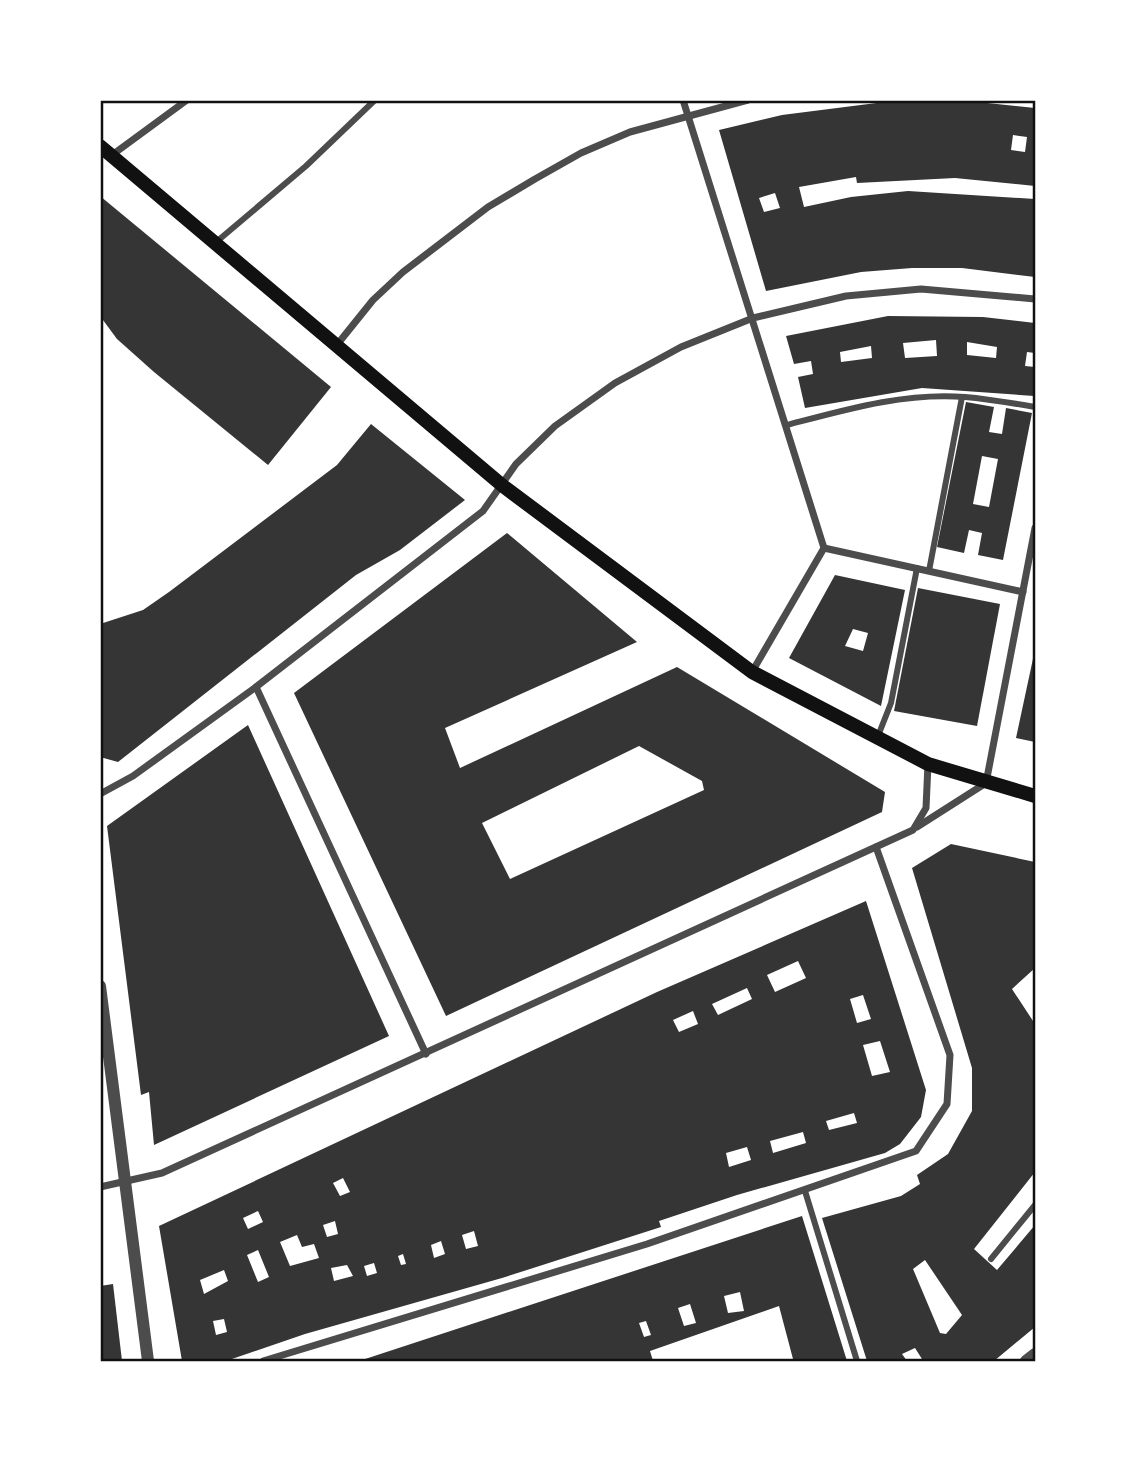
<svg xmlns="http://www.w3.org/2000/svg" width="1135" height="1461" font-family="'DejaVu Sans',sans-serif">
<rect width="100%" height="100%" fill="#fff"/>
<g fill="#353535" fill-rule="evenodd">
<path d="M900,100H959L1035,108V186L955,178L857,183L856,177L799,187L804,207L851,197L908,191L1035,199V277L962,268H912L861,272L766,291L719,130L782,115ZM1013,135L1027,137L1025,152L1011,150ZM775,193L780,208L764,212L759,198Z"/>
<polygon points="100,196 331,387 268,465 154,372 117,339 100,316"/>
<path d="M888,316L983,317L1035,323V353L1027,352L1025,366L1035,367L1034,396L922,388L805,408L798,377L813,374L811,361L794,364L786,336ZM936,340L937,356L905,358L903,343ZM967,342L997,347L996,358L967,355ZM871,346L872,358L841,362L840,352Z"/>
<path d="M966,402L994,407L989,432L1002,434L1006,408L1032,413L1003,560L978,555L982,533L969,530L964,553L937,547ZM982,456L998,459L989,507L973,504Z"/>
<polygon points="371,424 465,500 400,550 356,575 118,762 100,757 100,624 143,610 169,592 337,465"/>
<path d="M507,533L637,642L445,728L460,768L677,667L885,792L882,812L446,1016L294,693ZM639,746L702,781L704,790L510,879L482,823Z"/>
<path d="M835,575L905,590L881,706L789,658ZM853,629L868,633L863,651L845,646Z"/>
<polygon points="918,588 1000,604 977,726 894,711"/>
<polygon points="1034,654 1035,654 1035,742 1016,738"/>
<polygon points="248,725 389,1036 154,1145 149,1092 141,1095 107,826"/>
<path d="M951,844L1035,862V968L1012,989L1035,1024V1172L974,1249L997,1270L1035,1225V1327L994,1361H918L922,1359L915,1348L902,1354L907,1361H867L822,1218L901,1196L920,1184L917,1175L948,1154L972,1111V1068L912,868ZM925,1260L962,1315L946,1334L940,1333L913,1269Z"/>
<path d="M866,901L926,1090L921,1117L900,1144L885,1153L737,1195L659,1221L661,1227L502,1278L305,1334L226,1361H182L159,1226L657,992ZM798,961L806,978L775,992L767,975ZM747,988L752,999L718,1015L712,1004ZM863,995L871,1019L857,1023L850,999ZM693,1011L698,1024L679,1032L673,1020ZM880,1041L890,1072L872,1076L863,1045ZM854,1113L857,1123L829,1130L826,1121ZM803,1132L806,1143L773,1153L770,1141ZM747,1147L751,1160L729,1167L726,1153ZM343,1178L350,1192L340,1196L333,1183ZM258,1211L263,1222L248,1229L243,1218ZM335,1221L338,1234L327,1237L323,1225ZM474,1231L478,1246L466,1249L462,1235ZM297,1235L302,1247L314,1244L319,1258L290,1266L280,1242ZM441,1241L445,1254L434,1258L431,1245ZM258,1250L269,1277L258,1282L247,1255ZM403,1254L406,1264L401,1265L398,1256ZM374,1263L377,1273L367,1276L364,1266ZM347,1265L353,1276L334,1281L331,1268ZM224,1270L228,1281L204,1294L200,1280ZM224,1319L227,1332L216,1335L213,1321Z"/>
<path d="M802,1216L847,1361H787L793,1359L779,1306L650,1351L653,1361H359ZM740,1292L744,1311L728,1313L724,1296ZM690,1304L696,1323L684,1326L678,1308ZM646,1321L651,1335L644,1337L639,1323Z"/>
<polygon points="113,1284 122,1361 100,1361 100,1286"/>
</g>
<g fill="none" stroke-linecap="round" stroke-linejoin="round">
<g stroke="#4c4c4c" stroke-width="6">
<polyline points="215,243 306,166 375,100"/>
<path d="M787,425C844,410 905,392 965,397C988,399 1012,403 1035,407"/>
<polyline points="929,571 962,397"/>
<polyline points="878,736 891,703 917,568"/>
<polyline points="805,1191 857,1361"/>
<polyline points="991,1259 1035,1205"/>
</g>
<g stroke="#4c4c4c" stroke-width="7">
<polyline points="683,100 824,548 752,672"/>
<polyline points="112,155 187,100"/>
<polyline points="336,346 373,300 403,272 488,207 535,179 581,153 630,132 748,100"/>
<polyline points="824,548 1023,592"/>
<polyline points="256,687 426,1054"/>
<polyline points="100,794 133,776 256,687 483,511 516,464 555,426 615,383 681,347 753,318 846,296 921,289 1035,299"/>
<polyline points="917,827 986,783 1035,528"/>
<polyline points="100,1187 162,1173 913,830 926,808 928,764"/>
<polyline points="263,1361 647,1244 916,1151 947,1104 950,1055 876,847"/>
</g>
<g stroke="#4c4c4c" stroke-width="12">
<polyline points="100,986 148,1361"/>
<polyline points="1026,1361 1035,1354"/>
</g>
<polyline stroke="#111" stroke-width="14" points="100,146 503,486 752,672 928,764 1035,796"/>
</g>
<rect width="1135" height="1461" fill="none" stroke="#ffffff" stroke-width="203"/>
<rect x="102" y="102" width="932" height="1258" fill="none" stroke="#111" stroke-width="2.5"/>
</svg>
